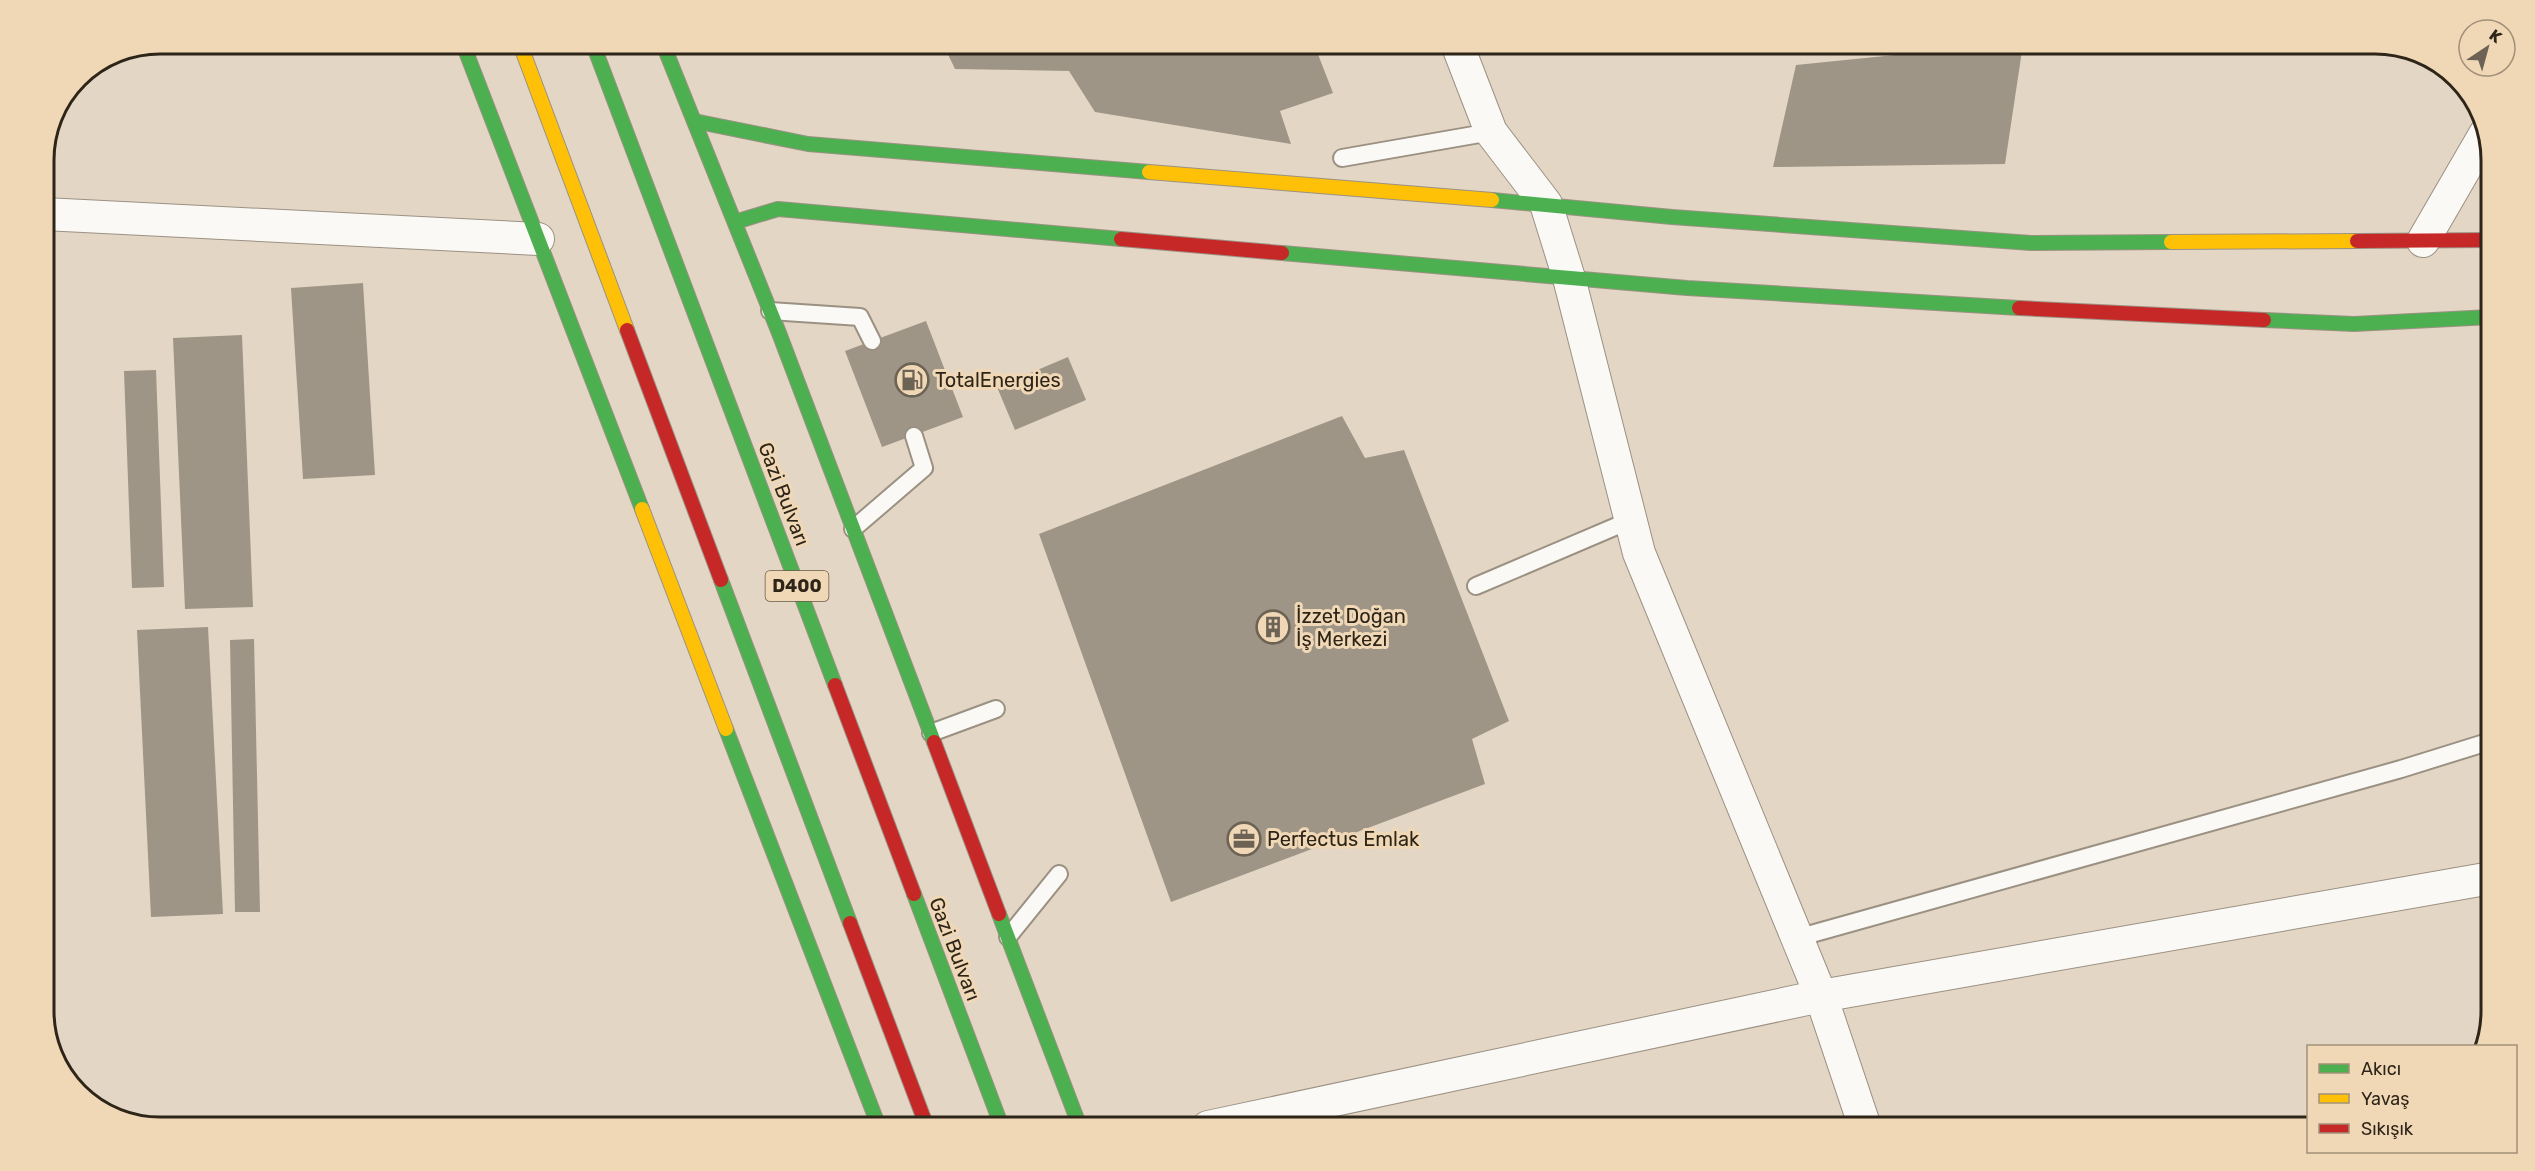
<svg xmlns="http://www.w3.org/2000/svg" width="2535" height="1171" font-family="Rubik,sans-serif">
<rect width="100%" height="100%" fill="#e3d6c4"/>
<g fill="#9e9587">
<polygon points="943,44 1314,44 1333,93 1280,111 1291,144 1095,112 1069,71 955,69"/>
<polygon points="1894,44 2023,44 2005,164 1773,167 1796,65 1895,55"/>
<polygon points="363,283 375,475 303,479 291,288"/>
<polygon points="926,321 963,417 882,447 845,351"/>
<polygon points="242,335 253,607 185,609 173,338"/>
<polygon points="1068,357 1086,400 1015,430 997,387"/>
<polygon points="156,370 164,587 132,588 124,371"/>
<polygon points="1342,416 1365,458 1404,450 1509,721 1472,739 1485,784 1171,902 1039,534"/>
<polygon points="208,627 223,914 151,917 137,630"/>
<polygon points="254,639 260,912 235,912 230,640"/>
</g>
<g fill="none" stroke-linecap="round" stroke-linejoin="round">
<g stroke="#9b9183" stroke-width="20">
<g id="lane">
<polyline points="1342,158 1491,132"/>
<polyline points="770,311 860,317 872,341"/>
<polyline points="853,529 924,468 914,436"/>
<polyline points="1476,586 1631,520"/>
<polyline points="931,733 996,709"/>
<polyline points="1008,937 1059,874"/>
<polyline points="1797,938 2401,769 2491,741"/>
</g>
</g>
<g stroke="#9b9183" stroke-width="34">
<g id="street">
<polyline points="1457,44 1491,132 1546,204 1569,278 1639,553 1821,996 1865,1127"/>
<polyline points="44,214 538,239"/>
<polyline points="2423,241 2485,134"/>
<polyline points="1208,1127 1821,996 2491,878"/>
</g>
</g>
<g stroke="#9b9183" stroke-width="16">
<g id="fast">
<polyline points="463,44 642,509"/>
<polyline points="593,44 835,685"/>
<polyline points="663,44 779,333 934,742"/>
<polyline points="694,121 808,144 1149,172"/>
<polyline points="1492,200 1672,217 2031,243 2171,242"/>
<polyline points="735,222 778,209 1121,239"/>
<polyline points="1282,253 1687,288 2019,308"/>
<polyline points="2264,320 2354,324 2491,317"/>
<polyline points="721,580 850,923"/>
<polyline points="726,729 879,1127"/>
<polyline points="914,894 1002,1127"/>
<polyline points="999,914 1080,1127"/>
</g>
</g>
<g stroke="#9b9183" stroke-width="16">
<g id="slow">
<polyline points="520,44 627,330"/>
<polyline points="1149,172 1492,200"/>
<polyline points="2171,242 2357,241"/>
<polyline points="642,509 726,729"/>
</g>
</g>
<g stroke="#9b9183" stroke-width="16">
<g id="jam">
<polyline points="1121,239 1282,253"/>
<polyline points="2357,241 2491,240"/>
<polyline points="2019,308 2264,320"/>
<polyline points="627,330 721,580"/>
<polyline points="835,685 914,894"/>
<polyline points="934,742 999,914"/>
<polyline points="850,923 927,1127"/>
</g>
</g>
<use href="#lane" stroke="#fbf9f6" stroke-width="16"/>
<use href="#street" stroke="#fbf9f6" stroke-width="32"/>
<use href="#fast" stroke="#4caf50" stroke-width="14"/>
<use href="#slow" stroke="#ffc107" stroke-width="14"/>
<use href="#jam" stroke="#c62828" stroke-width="14"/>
</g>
<defs>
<g id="fuel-ring" transform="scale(1.725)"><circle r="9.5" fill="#f0d8b7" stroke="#6d6355" stroke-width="1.5"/><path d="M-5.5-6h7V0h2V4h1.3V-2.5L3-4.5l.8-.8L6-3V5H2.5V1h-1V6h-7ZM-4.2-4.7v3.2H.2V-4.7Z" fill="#6d6355"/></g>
<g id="building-ring" transform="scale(1.725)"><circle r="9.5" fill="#f0d8b7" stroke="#6d6355" stroke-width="1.5"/><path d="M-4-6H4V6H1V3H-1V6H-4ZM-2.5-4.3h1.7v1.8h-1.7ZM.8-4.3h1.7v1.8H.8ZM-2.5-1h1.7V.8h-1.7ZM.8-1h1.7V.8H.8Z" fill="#6d6355"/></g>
<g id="office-ring" transform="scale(1.725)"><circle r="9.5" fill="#f0d8b7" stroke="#6d6355" stroke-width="1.5"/><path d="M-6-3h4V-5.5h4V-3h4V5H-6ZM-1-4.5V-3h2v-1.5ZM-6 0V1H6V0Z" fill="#6d6355"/></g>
</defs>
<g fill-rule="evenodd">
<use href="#fuel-ring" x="912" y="380"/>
<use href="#building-ring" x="1273" y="627"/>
<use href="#office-ring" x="1244" y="839"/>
</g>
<g text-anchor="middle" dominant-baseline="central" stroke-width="6" stroke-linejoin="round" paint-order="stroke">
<rect fill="#f0d8b7" stroke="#685b48" stroke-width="1.5" x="765.5" y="571" width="63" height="30" rx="4.5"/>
<g font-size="18" font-weight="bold" fill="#2e2519">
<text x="797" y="586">D400</text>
</g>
<g font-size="20" fill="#2e2519" stroke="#f0d8b7" text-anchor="start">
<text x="935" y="380">TotalEnergies</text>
<text x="1296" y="616">İzzet Doğan<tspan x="1296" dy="23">İş Merkezi</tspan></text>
<text x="1267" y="839">Perfectus Emlak</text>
</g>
<g font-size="20" fill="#2e2519" stroke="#f0d8b7">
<text transform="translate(784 494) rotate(69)">Gazi Bulvarı</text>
<text transform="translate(955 949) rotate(69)">Gazi Bulvarı</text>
</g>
</g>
<path d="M0 0H2535V1171H0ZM160 54H2375A106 106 0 0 1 2481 160V1011A106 106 0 0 1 2375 1117H160A106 106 0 0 1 54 1011V160A106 106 0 0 1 160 54Z" fill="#f0d8b7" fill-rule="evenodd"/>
<path fill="none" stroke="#2e2519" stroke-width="3" d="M160 54H2375A106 106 0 0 1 2481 160V1011A106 106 0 0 1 2375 1117H160A106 106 0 0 1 54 1011V160A106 106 0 0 1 160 54Z"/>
<rect x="2307" y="1045" width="210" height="108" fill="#f0d8b7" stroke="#a29078" stroke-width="1.5"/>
<rect x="2319" y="1064" width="30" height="9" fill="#4caf50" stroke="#a29078" stroke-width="1.5"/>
<text x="2361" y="1075" font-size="18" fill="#2e2519">Akıcı</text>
<rect x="2319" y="1094" width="30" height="9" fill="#ffc107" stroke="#a29078" stroke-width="1.5"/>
<text x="2361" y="1105" font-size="18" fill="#2e2519">Yavaş</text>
<rect x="2319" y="1124" width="30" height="9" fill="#c62828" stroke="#a29078" stroke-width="1.5"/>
<text x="2361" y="1135" font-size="18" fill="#2e2519">Sıkışık</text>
<g transform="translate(2487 48) rotate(36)"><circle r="28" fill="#f0d8b7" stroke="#a29078" stroke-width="1.5"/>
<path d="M0-4.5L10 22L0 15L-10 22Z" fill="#6d6355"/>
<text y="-9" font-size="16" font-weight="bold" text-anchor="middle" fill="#2e2519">K</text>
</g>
</svg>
